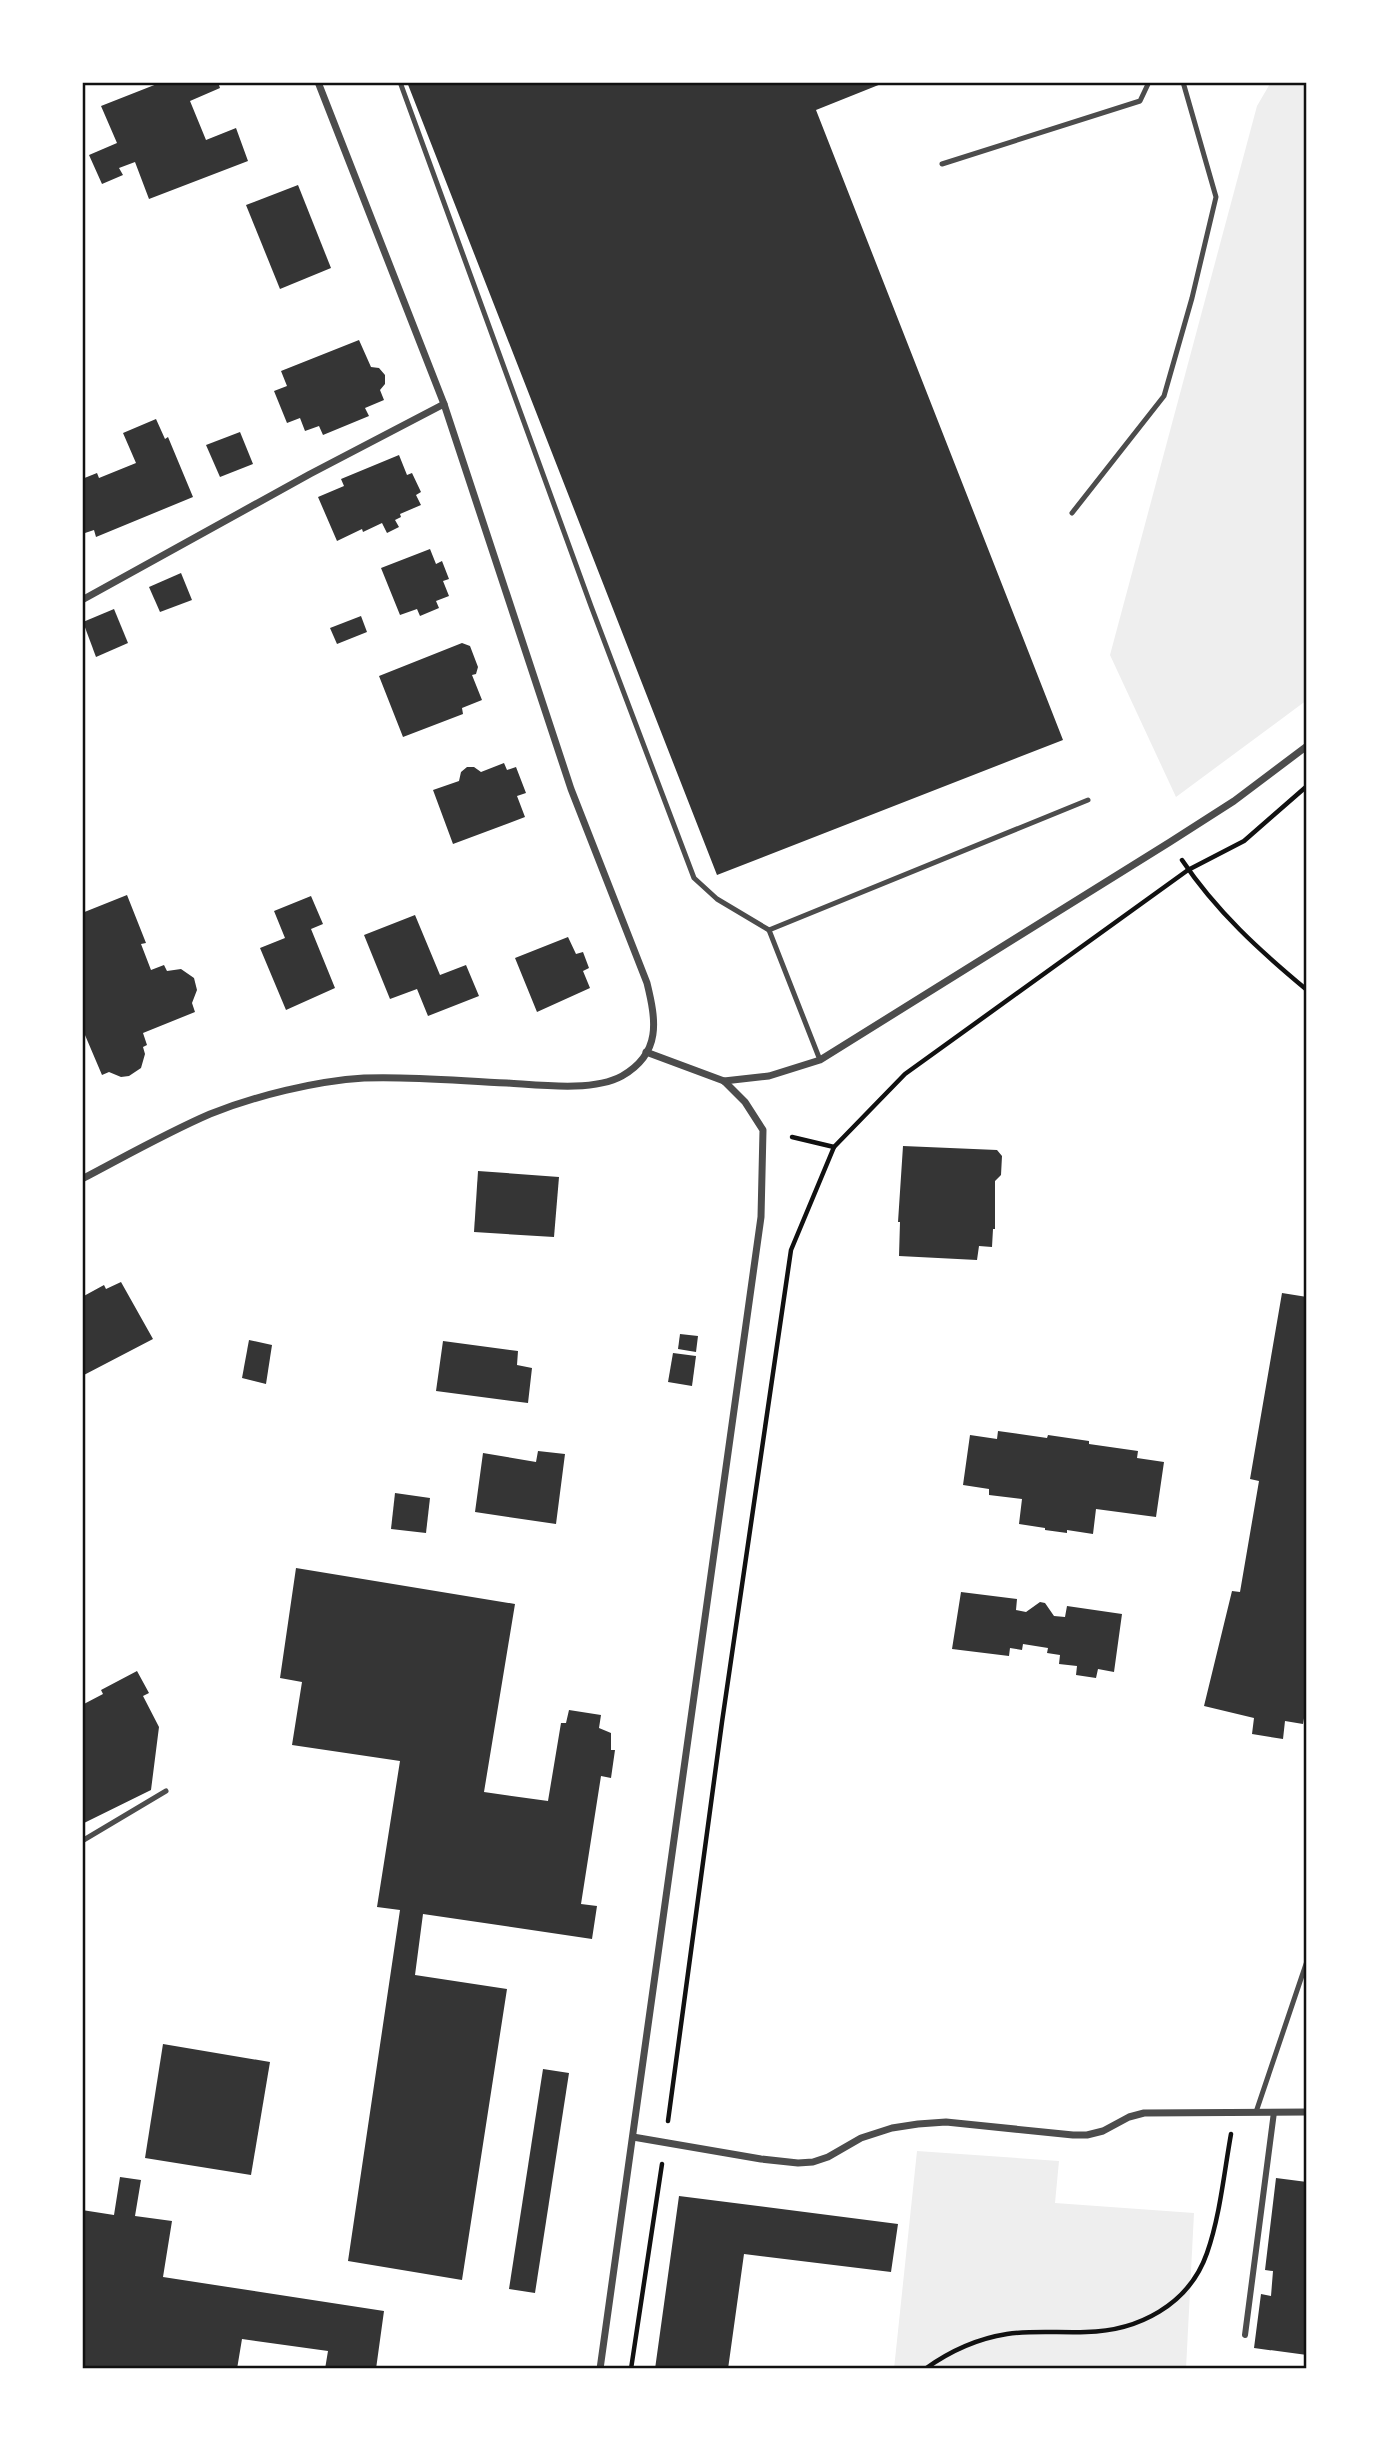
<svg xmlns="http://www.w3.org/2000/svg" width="1389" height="2451" font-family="Mulish,sans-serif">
<rect width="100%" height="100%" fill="#fff"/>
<g fill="#eee">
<polygon points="1271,82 1307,82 1307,700 1176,797 1110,655 1257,106"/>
<polygon points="917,2151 1059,2161 1055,2203 1194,2213 1186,2369 894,2369"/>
</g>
<g fill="#353535">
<polygon points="162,82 218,82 220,88 190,101 206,140 236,128 248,161 149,199 135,162 119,168 123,175 102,184 89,155 117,143 101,106"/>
<polygon points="407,82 886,82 816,110 1063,740 717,875"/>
<polygon points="298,185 331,268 280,289 246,205"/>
<polygon points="359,340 371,367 379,368 385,375 385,384 380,390 384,400 365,408 369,416 323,435 319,426 305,431 300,418 287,423 274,391 287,386 281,371"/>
<polygon points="156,419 165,439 168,437 193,497 96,537 94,530 82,534 82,479 97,473 99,478 136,463 123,433"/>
<polygon points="240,432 253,464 220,477 206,445"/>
<polygon points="399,455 407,475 412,473 421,492 416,495 421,505 400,514 401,517 395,520 399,527 387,533 382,523 363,532 362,529 337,541 318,497 344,486 341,479"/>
<polygon points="430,549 436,564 442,561 449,579 443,581 449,596 436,601 439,608 420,616 417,609 400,615 381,568"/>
<polygon points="181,573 192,600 160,612 149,587"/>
<polygon points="114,609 128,643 96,657 83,622"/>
<polygon points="361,616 367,632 337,644 330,628"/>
<polygon points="462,643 470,646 478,667 476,674 472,675 482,700 462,708 463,714 403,737 379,676"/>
<polygon points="504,763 507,770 516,767 526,793 517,796 525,817 453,844 433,790 459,781 461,772 467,767 474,767 481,772"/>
<polygon points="127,895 146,943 141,944 151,970 164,965 167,971 181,969 194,978 197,990 192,1003 195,1012 143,1033 147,1045 143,1047 145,1054 141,1068 129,1076 121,1077 109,1072 102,1075 82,1028 82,920 85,919 82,913"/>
<polygon points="311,896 323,924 311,929 335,988 286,1010 260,948 285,938 274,911"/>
<polygon points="415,915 440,975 466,965 479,996 428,1016 417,989 390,999 364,935"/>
<polygon points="568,937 576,954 583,952 589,968 583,971 590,988 537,1012 515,958"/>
<polygon points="903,1146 997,1150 1002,1156 1001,1175 995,1181 995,1229 993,1229 992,1247 979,1246 977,1260 899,1256 900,1222 898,1222"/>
<polygon points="478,1171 559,1177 554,1237 474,1232"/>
<polygon points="121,1282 153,1339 82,1376 82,1297 104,1285 106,1289"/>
<polygon points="1282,1293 1307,1297 1307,1701 1303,1724 1285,1721 1283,1739 1252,1734 1254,1718 1204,1706 1232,1591 1240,1592 1259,1481 1250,1479"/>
<polygon points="680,1334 698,1336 696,1352 678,1349"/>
<polygon points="249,1340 272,1345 266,1384 242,1378"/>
<polygon points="443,1341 518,1351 517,1365 532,1368 528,1403 436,1391"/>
<polygon points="673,1353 696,1356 692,1386 668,1382"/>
<polygon points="998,1431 1047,1438 1048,1435 1089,1441 1089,1444 1138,1451 1137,1458 1164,1462 1156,1517 1096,1509 1093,1534 1067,1530 1067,1533 1045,1530 1045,1528 1019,1524 1022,1499 989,1495 989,1489 963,1485 970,1435 997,1439"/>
<polygon points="538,1451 565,1454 556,1524 475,1512 483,1453 536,1462"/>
<polygon points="395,1493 430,1498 426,1533 391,1529"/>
<polygon points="296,1568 515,1604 484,1792 548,1801 561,1723 566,1723 569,1710 601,1715 599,1728 611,1733 611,1750 615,1750 611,1778 601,1776 581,1904 597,1906 592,1939 423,1914 415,1975 507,1989 462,2280 348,2261 400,1910 377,1907 400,1761 292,1745 302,1682 280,1678"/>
<polygon points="961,1592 1017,1599 1016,1610 1026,1612 1040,1602 1045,1603 1054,1616 1065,1617 1067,1606 1122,1614 1114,1672 1098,1669 1096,1678 1076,1675 1077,1666 1059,1664 1060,1655 1047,1653 1048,1648 1023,1644 1022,1650 1010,1648 1009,1656 952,1649"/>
<polygon points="137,1671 149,1693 143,1696 159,1727 151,1790 82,1824 82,1705 103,1694 101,1690"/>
<polygon points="163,2044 270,2062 251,2175 145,2158"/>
<polygon points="543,2069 569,2073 535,2293 509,2289"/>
<polygon points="120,2177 141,2180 135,2216 172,2221 163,2277 384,2311 376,2369 325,2369 328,2351 242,2339 237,2369 82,2369 82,2210 114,2215"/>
<polygon points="1276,2178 1307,2182 1307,2355 1254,2348 1261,2294 1271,2296 1273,2271 1265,2270"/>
<polygon points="679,2196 898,2224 891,2272 744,2254 728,2369 655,2369"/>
</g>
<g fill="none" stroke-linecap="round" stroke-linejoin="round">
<g stroke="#111" stroke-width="4.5">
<path d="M1182,860C1216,911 1260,951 1307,990"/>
<polyline points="792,1137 834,1147"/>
<polyline points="668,2121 722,1722 791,1250 834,1147 905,1074 1188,870 1244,841 1307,786"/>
<polyline points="631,2369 662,2164"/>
<path d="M925,2369C950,2351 975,2339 1007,2334C1033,2330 1059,2333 1086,2332C1138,2331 1189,2305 1207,2253C1220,2216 1224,2173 1231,2134"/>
</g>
<g stroke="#4c4c4c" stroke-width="5">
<polyline points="400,82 591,606 694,878 717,899 769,930"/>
<polyline points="942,164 1140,101 1149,82"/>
<polyline points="1072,513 1164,396 1192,298 1216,197 1183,82"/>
<polyline points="820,1060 769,930 1088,800"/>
<polyline points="82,1841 166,1791"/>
<polyline points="1256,2112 1307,1961"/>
</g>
<polyline stroke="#4c4c4c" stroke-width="6" points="1245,2335 1274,2112"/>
<g stroke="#4c4c4c" stroke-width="7">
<polyline points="82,600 310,474 444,404"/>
<polyline points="724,1081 769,1076 820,1060 1170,842 1234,801 1307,746"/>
<path d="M82,1179C124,1157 166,1133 210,1114C255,1096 315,1081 364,1078C411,1076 460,1081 507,1083C540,1085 593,1092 622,1076C662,1053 656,1020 647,983L571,789L444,404L318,82"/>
<polyline points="633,2137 761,2159 798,2163 813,2162 828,2157 861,2138 892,2128 918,2124 946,2122 1073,2135 1087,2135 1103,2131 1129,2117 1144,2113 1307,2112"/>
<polyline points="600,2369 761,1217 763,1130 745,1102 724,1081 646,1052"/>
</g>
</g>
<rect width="1389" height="2451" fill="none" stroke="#ffffff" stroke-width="168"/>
<rect x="84" y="84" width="1221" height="2283" fill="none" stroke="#111" stroke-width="2.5"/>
</svg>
